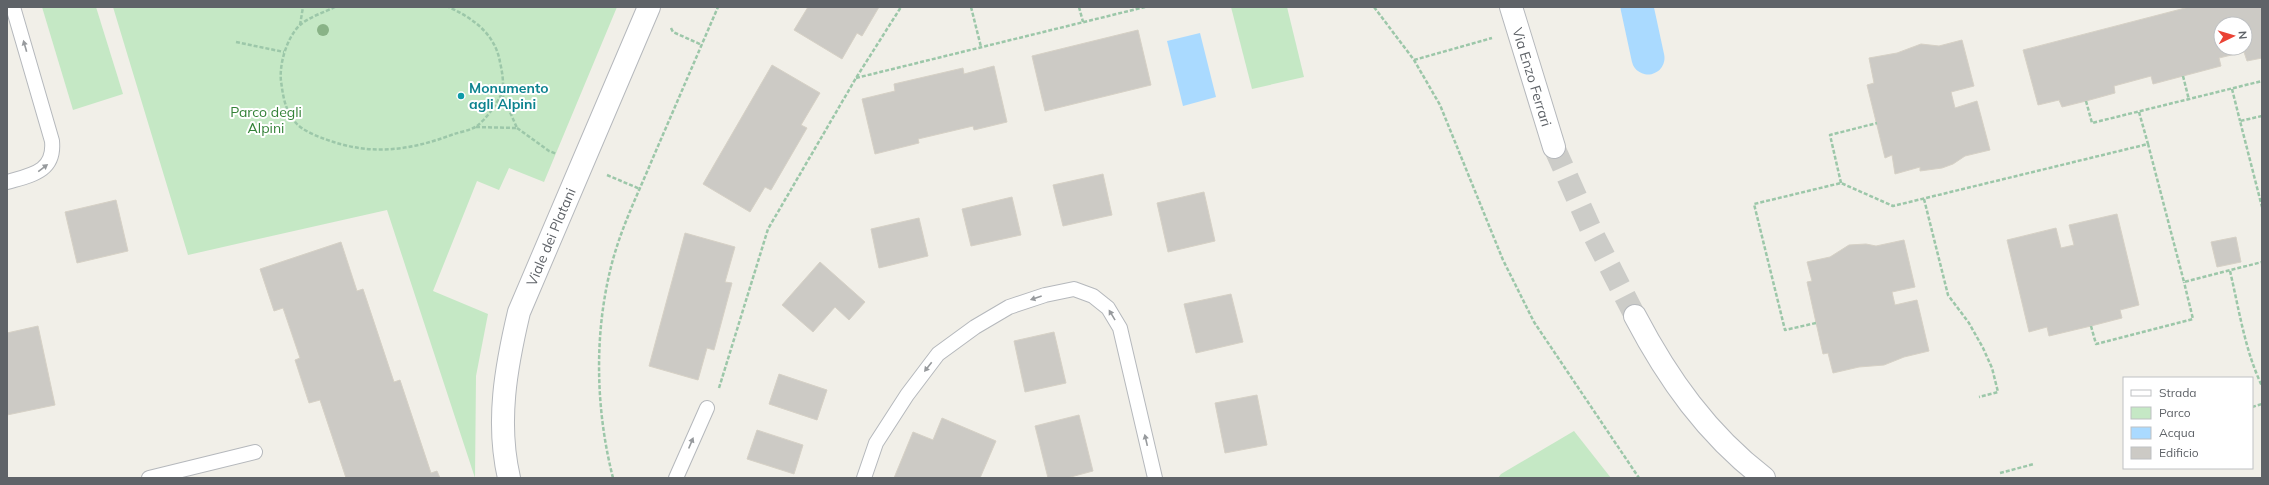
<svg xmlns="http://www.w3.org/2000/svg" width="2269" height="485" font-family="Mulish,sans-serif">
<rect width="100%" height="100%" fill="#f1efe8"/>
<g fill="#c5e8c5">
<polygon points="42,7 96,7 123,94 73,110"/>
<polygon points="113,7 617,7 544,182 509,168 499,190 477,181 433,291 488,314 476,376 475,478 387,210 188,255"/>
<polygon points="1231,7 1287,7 1304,77 1252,89"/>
<polygon points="1574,431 1611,478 1498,478 1501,474"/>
</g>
<polygon fill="#aadaff" points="1200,33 1216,97 1183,106 1167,41"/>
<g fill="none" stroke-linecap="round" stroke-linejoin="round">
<polyline stroke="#aadaff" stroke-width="33" points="1637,7 1648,58"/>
</g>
<g fill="#cccac5" stroke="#d6d1c6" fill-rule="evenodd">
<polygon points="808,7 879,7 862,36 857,33 842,59 794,30"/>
<path d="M2189,7H2262V58L2247,61L2244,52L2219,58L2221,66L2153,84L2151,76L2114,86L2115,93L2086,101L2062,107L2059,100L2038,105L2023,50ZM2221,24H2245V48H2221Z"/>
<polygon points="1138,30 1151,85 1045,111 1032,56"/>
<polygon points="1962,40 1974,86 1951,92 1955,108 1977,101 1990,150 1965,156 1953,164 1942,168 1920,171 1920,167 1895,174 1892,155 1885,158 1867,85 1874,83 1869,58 1897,53 1921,44 1939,46"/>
<polygon points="772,65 820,93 801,125 807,128 771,190 765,187 750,212 703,184"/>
<polygon points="994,66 1007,122 974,130 973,126 918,139 919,143 875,154 862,99 895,91 894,84 963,68 964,74"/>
<polygon points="1103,174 1112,215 1063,226 1053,185"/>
<polygon points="1204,192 1215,241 1168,252 1157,203"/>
<polygon points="1012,197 1021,235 971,246 962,209"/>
<polygon points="116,200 128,251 77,263 65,212"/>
<polygon points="2117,214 2139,305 2120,310 2122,318 2091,326 2049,336 2047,327 2029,332 2007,240 2056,228 2061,248 2074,245 2069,225"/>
<polygon points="919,218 928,256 879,268 871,229"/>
<polygon points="685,233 735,247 725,282 732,283 714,350 707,348 698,380 649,366"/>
<polygon points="2236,237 2241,262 2217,267 2211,242"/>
<polygon points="1904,240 1915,287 1892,292 1895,305 1917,300 1929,351 1904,357 1884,365 1859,367 1833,373 1828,353 1823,354 1807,282 1812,281 1807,262 1830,257 1849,245 1866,244 1876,246"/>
<polygon points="341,242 357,291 363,289 394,382 400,380 431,473 437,471 440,478 346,478 320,400 309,403 295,360 300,358 283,308 274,311 260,269"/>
<polygon points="820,262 865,302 849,320 835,307 813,332 782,305"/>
<polygon points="1231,294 1243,342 1196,353 1184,304"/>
<polygon points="38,326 55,405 7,415 7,333"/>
<polygon points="1054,332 1066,383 1025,392 1014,341"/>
<polygon points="779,374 827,390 817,420 769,404"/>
<polygon points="1257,395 1267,445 1225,453 1215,403"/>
<polygon points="1079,415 1093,471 1067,478 1048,478 1035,426"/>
<polygon points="942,418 996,441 980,478 894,478 913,432 933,440"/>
<polygon points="757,430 803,445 794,474 747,459"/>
</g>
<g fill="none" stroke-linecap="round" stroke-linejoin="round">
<polyline stroke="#ccccc8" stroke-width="22" stroke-dasharray="22 11" stroke-linecap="butt" points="1554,147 1592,232 1635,316"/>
<g stroke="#b5b8bc" stroke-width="16">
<g id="service">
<path d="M7,182C31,175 55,172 52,141L13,7"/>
<polyline points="149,478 255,452"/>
<polyline points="676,478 707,408"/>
<polyline points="864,478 876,443 907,395 938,354 975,327 1009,307 1045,295 1074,289 1093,296 1108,308 1120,328 1155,478"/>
</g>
</g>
<g stroke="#b5b8bc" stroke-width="24">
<g id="minor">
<polyline points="1511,7 1554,147"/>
<path d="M1635,316C1668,379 1707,434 1764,478"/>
<path d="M509,478C496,422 506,367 519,312L649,7"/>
</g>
</g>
<g stroke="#9cc7a9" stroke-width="2.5" stroke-dasharray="4 2" stroke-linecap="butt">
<path d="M335,7C325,12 309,17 300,25C287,37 279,64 281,81C283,96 285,111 296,123C302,130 316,136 325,139C370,156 409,151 454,134C461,132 471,130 477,126C486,119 496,105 501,95C505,86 502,71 500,62C495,34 474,19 449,7"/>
<polyline points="971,7 981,47"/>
<polyline points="1079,7 1083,22"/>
<polyline points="1374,7 1414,60 1440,105 1503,260 1534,322 1639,478"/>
<polyline points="300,25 303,7"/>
<polyline points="671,28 673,32 702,45"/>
<polyline points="236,42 284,52"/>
<polyline points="1414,60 1492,38"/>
<polyline points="2183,76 2189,100"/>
<polyline points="856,78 1145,7"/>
<polyline points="2232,89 2240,121"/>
<polyline points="2086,101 2092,123 2262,81"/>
<polyline points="2139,112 2148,144"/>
<polyline points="2262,116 2240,121 2262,207"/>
<polyline points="476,127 517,128 502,94"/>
<polyline points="517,128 549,151 557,154"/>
<polyline points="607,175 640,189"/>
<polyline points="1841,183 1830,135 1877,123"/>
<polyline points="1924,199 1948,295 1969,323 1983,348 1992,368 1998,392 1979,397"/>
<path d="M2230,271C2239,309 2245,351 2262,386"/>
<polyline points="1816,323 1785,330 1754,204 1841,183 1893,206 2148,144 2184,282 2262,262"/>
<polyline points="2091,326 2096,344 2193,319 2184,282"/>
<polyline points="719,388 768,229 856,78 901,7"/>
<polyline points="2252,407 2262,404"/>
<polyline points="2000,473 2034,464"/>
<path d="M613,478C596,411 594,338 610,271C619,232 637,196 652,160C674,109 696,58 718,7"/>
</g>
<use href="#service" stroke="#fff" stroke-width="14"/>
<use href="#minor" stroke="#fff" stroke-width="22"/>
</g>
<circle fill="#89b387" cx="323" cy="30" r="6"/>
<defs><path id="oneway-solid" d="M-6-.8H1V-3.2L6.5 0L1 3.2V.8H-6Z"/></defs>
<g fill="#979a9d">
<use href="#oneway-solid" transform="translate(25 46) rotate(-106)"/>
<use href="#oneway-solid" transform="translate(43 168) rotate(-37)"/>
<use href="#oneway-solid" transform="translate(1036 298) rotate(161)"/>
<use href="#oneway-solid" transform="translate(1112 315) rotate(-121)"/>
<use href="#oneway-solid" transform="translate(928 367) rotate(128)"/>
<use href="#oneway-solid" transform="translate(1146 440) rotate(-103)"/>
<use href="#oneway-solid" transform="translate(691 443) rotate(-67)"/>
</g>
<circle fill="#0f9aa8" stroke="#fff" stroke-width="1.5" cx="461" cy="96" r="4"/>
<g text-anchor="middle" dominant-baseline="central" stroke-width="4" stroke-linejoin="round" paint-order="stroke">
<g font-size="14" fill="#5f6368" stroke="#fff">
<text transform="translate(1532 77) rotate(73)">Via Enzo Ferrari</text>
<text transform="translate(551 237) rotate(-67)">Viale dei Platani</text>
</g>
<g font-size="14" font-weight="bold" fill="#0d838f" stroke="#fff" text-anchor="start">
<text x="469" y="88">Monumento<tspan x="469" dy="16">agli Alpini</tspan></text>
</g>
<g font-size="14" fill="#348238" stroke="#fff">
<text x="266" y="112">Parco degli<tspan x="266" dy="16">Alpini</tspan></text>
</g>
</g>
<rect width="2269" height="485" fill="none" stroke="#5f6368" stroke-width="16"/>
<rect x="2123" y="377" width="130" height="92" fill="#ffffff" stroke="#bfc1c3"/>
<rect x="2131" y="390" width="20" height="6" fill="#ffffff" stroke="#bfc1c3"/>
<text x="2159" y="397" font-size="12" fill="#5f6368">Strada</text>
<rect x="2131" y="407" width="20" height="12" fill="#c5e8c5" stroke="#bfc1c3"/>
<text x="2159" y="417" font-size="12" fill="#5f6368">Parco</text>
<rect x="2131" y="427" width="20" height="12" fill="#aadaff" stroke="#bfc1c3"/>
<text x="2159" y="437" font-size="12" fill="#5f6368">Acqua</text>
<rect x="2131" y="447" width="20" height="12" fill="#cccac5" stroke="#bfc1c3"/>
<text x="2159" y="457" font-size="12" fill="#5f6368">Edificio</text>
<g transform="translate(2233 36) rotate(85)"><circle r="19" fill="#ffffff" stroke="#bfc1c3"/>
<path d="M0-3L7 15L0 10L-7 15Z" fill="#ea4335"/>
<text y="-6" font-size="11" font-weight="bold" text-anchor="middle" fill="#5f6368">N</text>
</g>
</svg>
